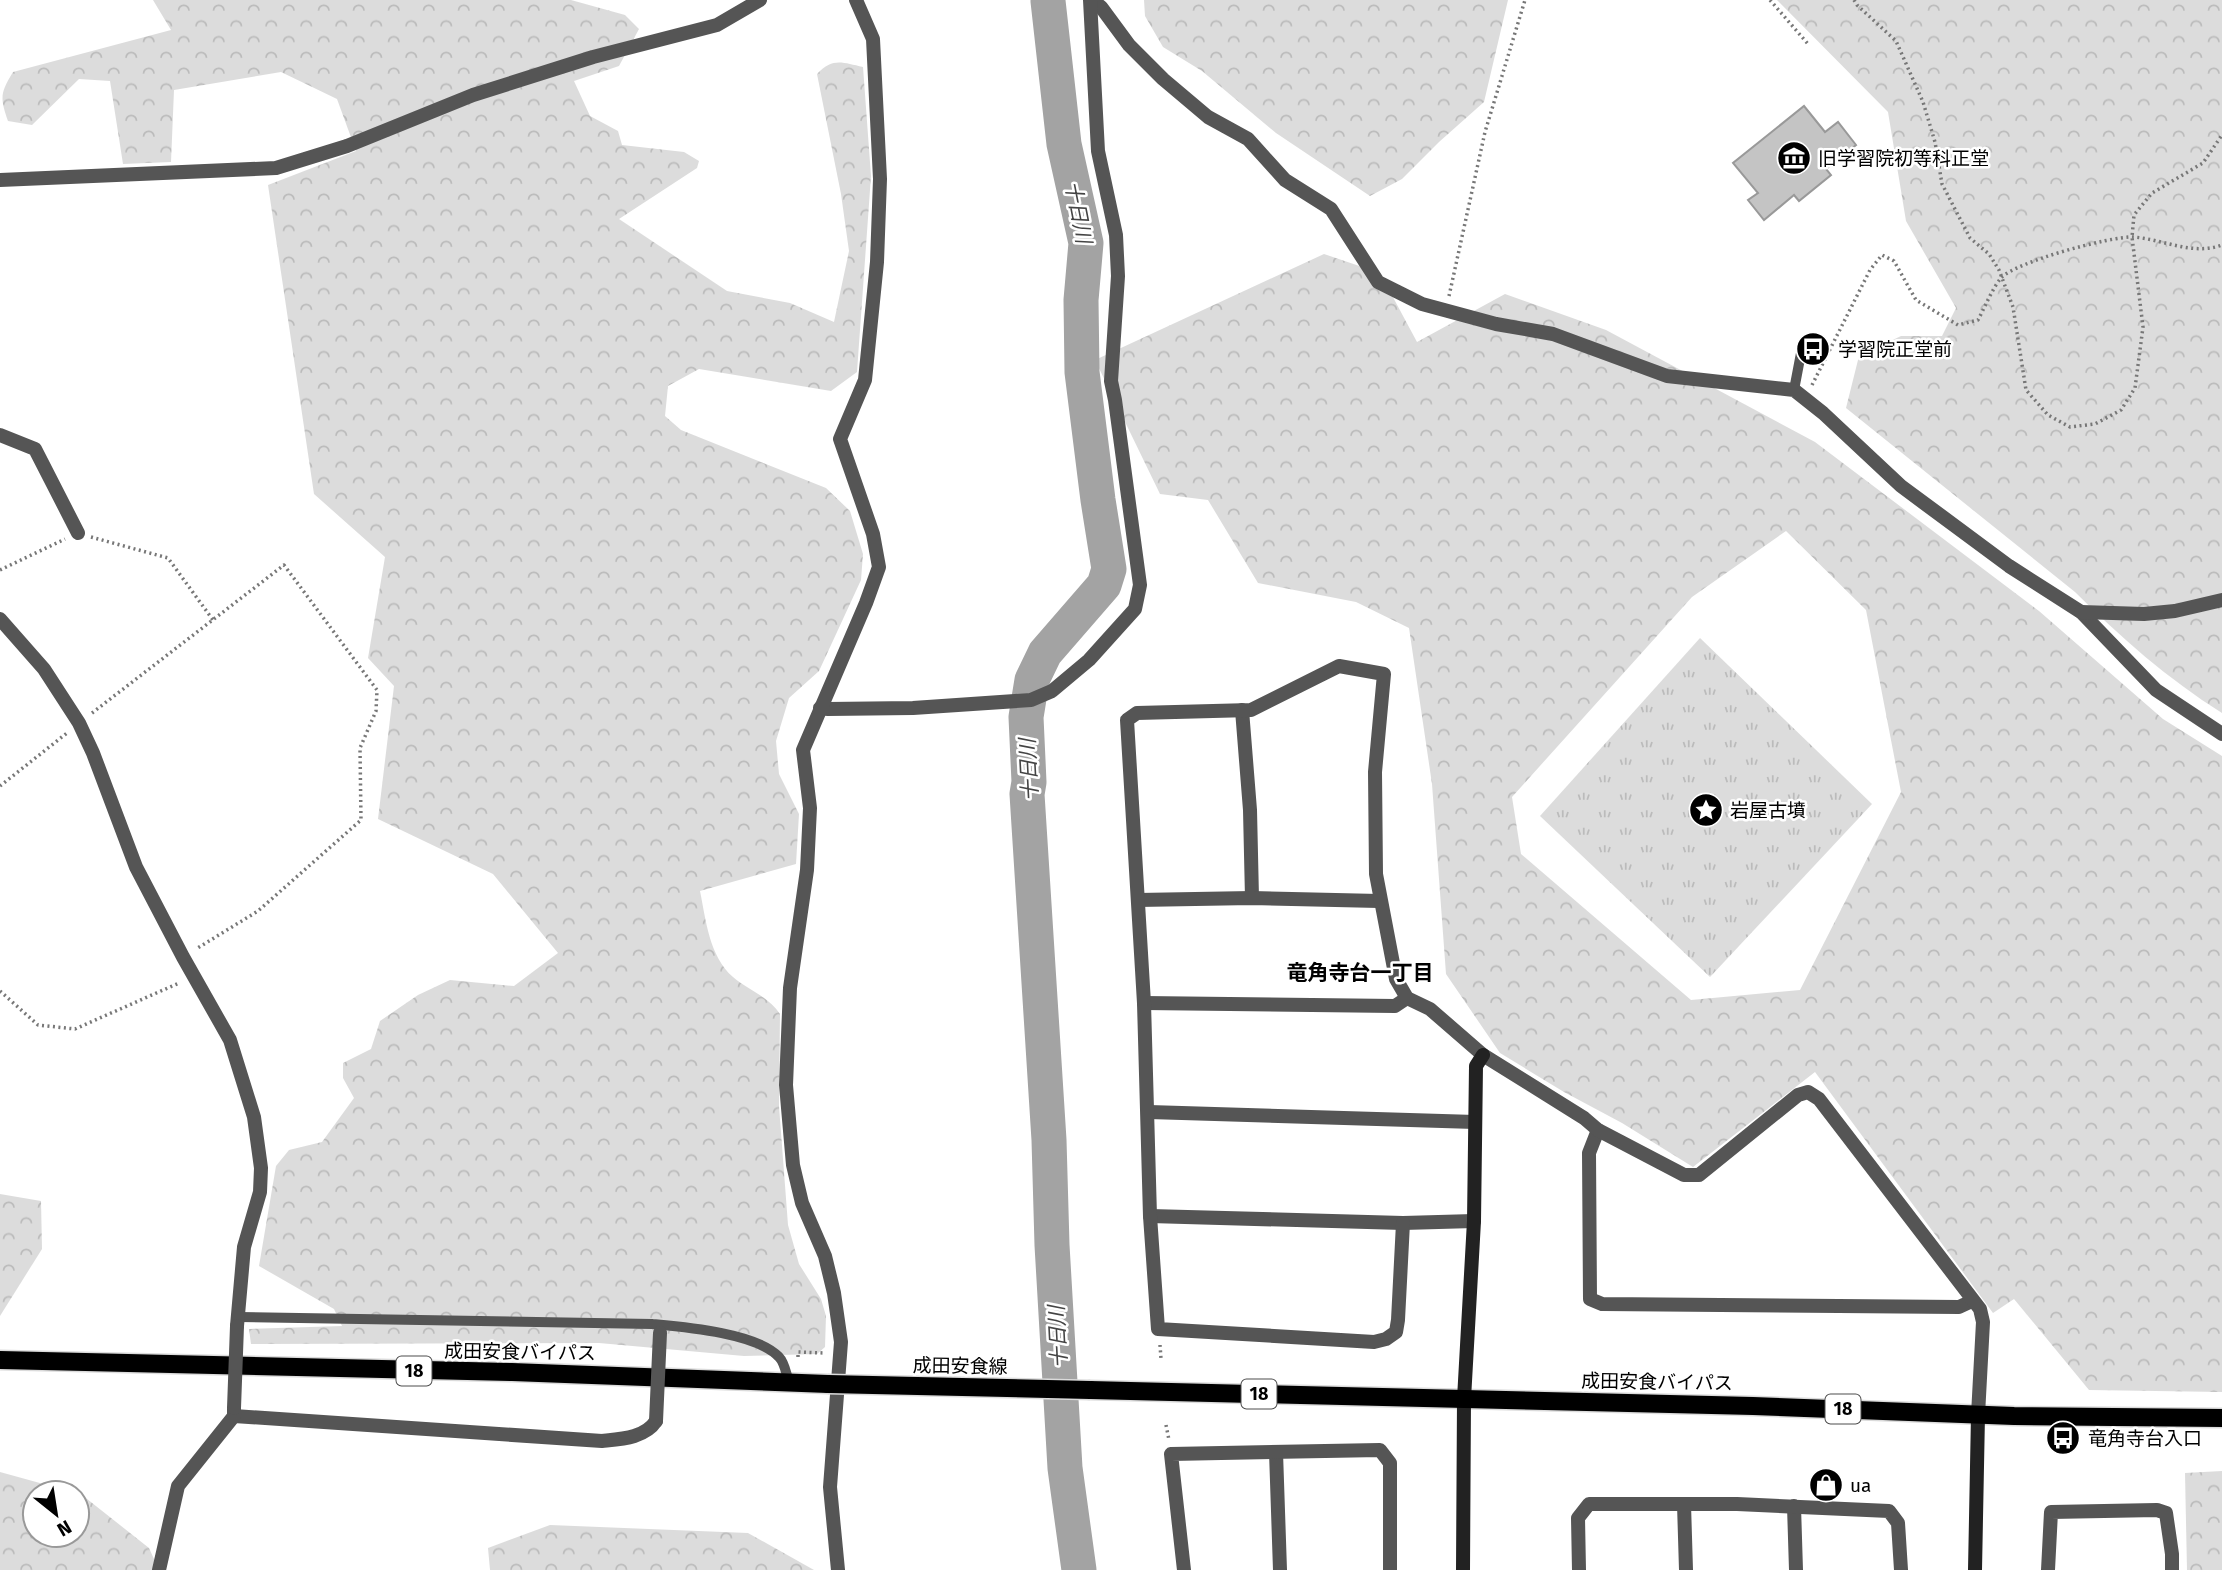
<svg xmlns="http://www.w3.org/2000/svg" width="2222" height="1570" font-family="'Fira Sans','Noto Sans JP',sans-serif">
<defs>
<pattern id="grass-tufts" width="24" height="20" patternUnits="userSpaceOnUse" patternTransform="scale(1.75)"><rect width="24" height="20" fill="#dcdcdc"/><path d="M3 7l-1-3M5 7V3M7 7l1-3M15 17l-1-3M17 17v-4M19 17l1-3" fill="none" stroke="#bbb"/></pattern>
<pattern id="forest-crowns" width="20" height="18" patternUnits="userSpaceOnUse" patternTransform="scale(1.75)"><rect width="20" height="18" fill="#dcdcdc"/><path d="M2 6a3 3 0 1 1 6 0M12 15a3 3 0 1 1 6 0" fill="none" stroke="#bbb"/></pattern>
</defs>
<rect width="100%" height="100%" fill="#fff"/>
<polygon fill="url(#grass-tufts)" points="1700,638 1872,804 1710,977 1540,816"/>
<g fill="url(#forest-crowns)" fill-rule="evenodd">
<path d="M153,0H571L625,15L639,29L619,66L574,81L590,116L618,131L622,145L684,152L699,161L697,168L619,219L727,291L790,303L834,322L849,251L841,194L817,74C833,57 843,63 863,67L871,176L857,372L831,391L699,369L668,386L665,416L681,430L826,488L850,511L863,554L861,580L819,671L789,698L776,741L779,774L799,814L796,864L700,891C706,920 709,956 733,977C748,990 768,996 780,1014L779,1106L788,1225L799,1264L821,1299L826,1316L825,1347L817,1354L744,1356L599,1343L251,1344L249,1329L342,1326L334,1309L259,1266L276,1166L289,1150L322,1142L354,1098L343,1078V1063L371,1049L380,1021L418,995L450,980L514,986L558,953L493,874L378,819L394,686L368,658L385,557L314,494L268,185L356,151L337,99L281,72L174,90L171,162L123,164L110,81L79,79L32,125L8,121C0,98 0,93 13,72L171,30Z"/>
<polygon points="1144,0 1508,0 1484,102 1439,142 1402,179 1370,196 1276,133 1202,71 1163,47 1145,16"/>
<path d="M1777,0H2222V713C2168,679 2120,637 2075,592L1846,408L1859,356L1901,336H1942L1956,308L1906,221L1888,112Z"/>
<path d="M1324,254L1380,273L1417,342L1505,294L1606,330L1815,442L2039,611L2163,719L2222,756V1392L2089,1390L2014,1299L1993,1313L1815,1072L1693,1167L1622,1123L1564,1092L1500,1053L1446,974L1432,784L1409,628L1356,602L1258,583L1208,500L1160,494L1095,360ZM1786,531L1866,610L1901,792L1800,990L1691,1000L1521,854L1512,797L1692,597Z"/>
<polygon points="0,1194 41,1201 42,1249 0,1316"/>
<polygon points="2222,1471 2222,1570 2187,1570 2185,1473"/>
<polygon points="0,1472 76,1493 35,1493 35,1535 77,1535 77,1493 82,1495 149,1548 159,1570 0,1570"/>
<polygon points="550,1525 748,1533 814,1570 490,1570 488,1548"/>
</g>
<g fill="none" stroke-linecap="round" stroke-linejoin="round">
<polyline stroke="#a3a3a3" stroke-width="35" points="1048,1 1064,144 1086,243 1081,300 1082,372 1098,500 1109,569 1104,585 1045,653 1032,680 1026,717 1029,782 1027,794 1049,1140 1052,1245 1065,1468 1079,1570"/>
</g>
<polygon fill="#c4c4c4" stroke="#999" stroke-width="2" points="1804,106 1825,132 1838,122 1856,145 1826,169 1831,175 1799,201 1794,195 1764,220 1748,200 1758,193 1733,163"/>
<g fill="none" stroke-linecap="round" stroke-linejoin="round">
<g stroke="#dbdbdb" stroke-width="21">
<g id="primary">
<polyline points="0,1360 512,1372 828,1384"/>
<polyline points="1090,1390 1753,1406 2014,1416 2222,1418"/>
</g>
</g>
<g stroke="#777" stroke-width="3.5" stroke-dasharray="2 3.5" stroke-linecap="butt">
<polyline points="1770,0 1808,44"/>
<polyline points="1854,0 1857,5 1896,41 1923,102 1935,142 1942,184 1970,238 1989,254 1999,270 2013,307 2026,390 2048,415 2070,427 2095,424 2121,410 2135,388 2143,327 2132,237 2134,215 2152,193 2203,163 2222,135"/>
<polyline points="1449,296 1485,132 1525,0"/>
<path d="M1812,385L1870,270L1882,255L1894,261L1916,300L1958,325L1978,320C1985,307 1992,289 2001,278C2015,262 2111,236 2133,237C2163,239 2192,256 2222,245"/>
<polyline points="91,537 168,558 213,620"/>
<polyline points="0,570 65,539"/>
<polyline points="92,713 284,565 377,690 376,711 360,748 361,820 258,911 196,949"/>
<polyline points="0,786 67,733"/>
<polyline points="0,991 38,1025 75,1029 179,983"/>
<polyline points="1160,1345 1161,1359"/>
<polyline points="798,1357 798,1352 824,1353"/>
<polyline points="1166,1425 1169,1440"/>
</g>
<g stroke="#555" stroke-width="10">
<polyline points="1794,390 1802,348"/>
<path d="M239,1317L652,1324C684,1327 757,1333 779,1357C785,1363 786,1374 789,1382"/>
</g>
<g stroke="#555" stroke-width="14">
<polyline points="1092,0 1101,7 1129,45 1163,79 1208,117 1248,139 1285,180 1331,209 1378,282 1422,304 1496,324 1553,334 1667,376 1794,390 1823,413 1901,486 2009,566 2081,612 2156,690 2222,734"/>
<polyline points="0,180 276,168 347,146 473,95 593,57 717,25 760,0"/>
<polyline points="0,435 35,449 78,533"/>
<polyline points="2081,612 2144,614 2175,611 2222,600"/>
<polyline points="0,619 44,669 79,723 93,753 136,867 183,957 230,1040 254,1117 261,1168 260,1192 244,1247 237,1326"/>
<polyline points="820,708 828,709 913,708 1031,700 1052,691 1089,660 1135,609 1140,585 1115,400 1111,381 1118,276 1116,235 1098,151 1090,0"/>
<polyline points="1242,710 1250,810 1252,898"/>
<polyline points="1138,900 1252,898 1379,901"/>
<polyline points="1144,1003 1395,1006 1407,998"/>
<polyline points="1149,1112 1475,1122"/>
<polyline points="1598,1130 1589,1153 1590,1299 1602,1304 1959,1307 1972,1301"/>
<polyline points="1150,1216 1403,1223 1474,1221"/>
<polyline points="1403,1223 1398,1320 1396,1332 1386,1339 1374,1342 1158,1329 1150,1216 1144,1003 1127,720 1137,713 1251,710 1339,666 1384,674 1375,772 1376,874 1396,979 1407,998 1430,1009 1483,1055 1584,1118 1598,1130 1684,1175 1699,1175 1798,1095 1808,1092 1819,1099 1980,1309 1983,1322 1978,1415"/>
<path d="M234,1416L602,1441C621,1439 645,1438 656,1421"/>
<polyline points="1276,1452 1280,1570"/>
<polyline points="1684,1504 1686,1570"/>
<polyline points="1794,1506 1796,1570"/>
<polyline points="159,1570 178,1486 234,1416 234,1409"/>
<polyline points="838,1570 830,1487 841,1342 834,1293 825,1256 802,1203 793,1165 786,1085 790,988 807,870 810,808 803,750 866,603 879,567 873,534 840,439 865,380 877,262 880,179 873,39 856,0"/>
<polyline points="1184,1570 1171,1454 1380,1450 1390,1463 1390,1570"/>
<polyline points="1579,1570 1578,1518 1589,1504 1737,1504 1889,1511 1898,1523 1901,1570"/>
<polyline points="2048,1570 2051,1512 2157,1510 2166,1513 2172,1554 2172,1570"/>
</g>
<g stroke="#222" stroke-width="14">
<polyline points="1463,1570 1464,1399 1474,1221 1476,1066 1483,1055"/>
<polyline points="1975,1570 1978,1415"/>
</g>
<use href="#primary" stroke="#000" stroke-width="18"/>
<g stroke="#dbdbdb" stroke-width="21" stroke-linecap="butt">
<polyline id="primary-bridge" points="828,1384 1090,1390"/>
</g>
<g stroke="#555" stroke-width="14">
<polyline points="234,1408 237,1326"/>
<polyline points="656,1421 660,1333"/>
</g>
<use href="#primary-bridge" stroke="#000" stroke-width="18"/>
</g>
<defs>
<g id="museum-disc" transform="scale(1.75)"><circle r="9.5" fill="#000" stroke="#fff"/><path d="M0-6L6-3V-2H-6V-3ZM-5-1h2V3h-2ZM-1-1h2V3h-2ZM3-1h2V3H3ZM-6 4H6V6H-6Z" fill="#fff"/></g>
<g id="bus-disc" transform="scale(1.75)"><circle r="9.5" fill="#000" stroke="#fff"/><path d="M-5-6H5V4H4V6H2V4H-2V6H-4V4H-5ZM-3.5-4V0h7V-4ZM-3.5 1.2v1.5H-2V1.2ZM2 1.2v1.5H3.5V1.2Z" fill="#fff"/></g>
<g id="sight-disc" transform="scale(1.75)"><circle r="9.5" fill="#000" stroke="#fff"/><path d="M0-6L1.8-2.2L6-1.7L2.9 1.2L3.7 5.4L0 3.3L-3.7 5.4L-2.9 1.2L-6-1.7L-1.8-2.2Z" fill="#fff"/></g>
<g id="shop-disc" transform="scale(1.75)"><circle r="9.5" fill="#000" stroke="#fff"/><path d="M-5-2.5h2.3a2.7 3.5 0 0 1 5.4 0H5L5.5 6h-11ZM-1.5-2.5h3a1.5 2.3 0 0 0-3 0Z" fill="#fff"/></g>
</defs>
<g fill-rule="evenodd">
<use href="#museum-disc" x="1794" y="158"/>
<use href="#bus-disc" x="1813" y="349"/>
<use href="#sight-disc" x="1706" y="810"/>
<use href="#bus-disc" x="2063" y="1438"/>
<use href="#shop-disc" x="1826" y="1485"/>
</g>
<g text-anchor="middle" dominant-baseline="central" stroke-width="5" stroke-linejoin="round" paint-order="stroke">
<g fill="#fff" stroke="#4c4c4c" stroke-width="2">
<rect x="396.5" y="1356.5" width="35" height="29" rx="5"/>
<rect x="1241.5" y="1379.5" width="35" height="29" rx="5"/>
<rect x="1825.5" y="1394.5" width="35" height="29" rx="5"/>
</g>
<g font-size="18" font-weight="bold" fill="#000">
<text x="414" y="1371">18</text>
<text x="1259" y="1394">18</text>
<text x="1843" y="1409">18</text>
</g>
<g font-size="19" fill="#000" stroke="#fff" text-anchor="start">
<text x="1818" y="158">旧学習院初等科正堂</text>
<text x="1838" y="349">学習院正堂前</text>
<text x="1730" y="810">岩屋古墳</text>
<text x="2088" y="1438">竜角寺台入口</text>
<text x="1850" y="1485">ua</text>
</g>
<g font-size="19" fill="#000" stroke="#fff">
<text transform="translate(520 1352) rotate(1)">成田安食バイパス</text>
<text transform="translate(960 1366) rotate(1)">成田安食線</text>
<text transform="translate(1657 1382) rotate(1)">成田安食バイパス</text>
</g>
<g font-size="21" font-style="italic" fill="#444" stroke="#fff">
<text transform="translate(1078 212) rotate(79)">十日川</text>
<text transform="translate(1029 770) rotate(-93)">十日川</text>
<text transform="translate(1058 1337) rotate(-93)">十日川</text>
</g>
<g font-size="21" font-weight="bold" fill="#000" stroke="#fff">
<text x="1360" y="973">竜角寺台一丁目</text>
</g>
</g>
<g transform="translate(56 1514) rotate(150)"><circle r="33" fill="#ffffff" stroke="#999999" stroke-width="2"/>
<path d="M0-5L12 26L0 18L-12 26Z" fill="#000000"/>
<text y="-10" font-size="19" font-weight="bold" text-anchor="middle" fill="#000000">N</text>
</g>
</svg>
